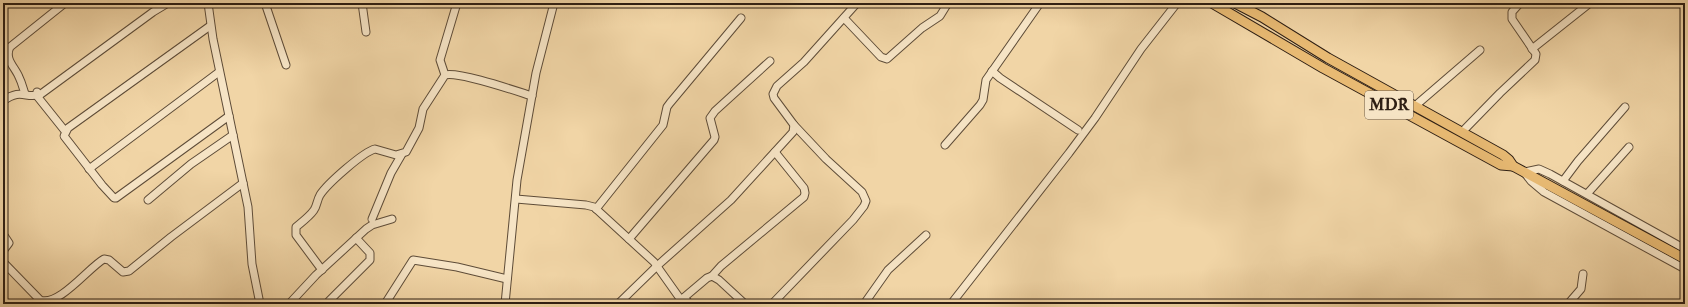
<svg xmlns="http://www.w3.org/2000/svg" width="1688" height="307" font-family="'IM FELL Double Pica',serif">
<rect width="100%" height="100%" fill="#f1d5a6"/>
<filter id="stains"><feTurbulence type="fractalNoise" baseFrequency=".005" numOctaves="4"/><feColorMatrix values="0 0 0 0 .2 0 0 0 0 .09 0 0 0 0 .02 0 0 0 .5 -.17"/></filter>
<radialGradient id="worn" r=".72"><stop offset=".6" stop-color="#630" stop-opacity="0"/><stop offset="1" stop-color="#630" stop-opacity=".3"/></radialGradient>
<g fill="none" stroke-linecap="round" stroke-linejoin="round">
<g stroke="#5e4c38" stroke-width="9">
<g id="minor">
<polyline points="208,3 213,39 248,207 252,264 260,304"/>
<polyline points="265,3 286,65"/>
<polyline points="362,3 366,32"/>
<polyline points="844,18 881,57 887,59 922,28 940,16 948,3"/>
<polyline points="210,26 68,128 64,136 102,185 114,198 116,198 229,116"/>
<polyline points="1532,49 1590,3"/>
<polyline points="992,71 1000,78 1078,130"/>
<polyline points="445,75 440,60 457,3"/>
<polyline points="37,92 37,96 65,131"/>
<path d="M25,94C23,88 22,83 19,77C15,67 4,59 10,47L65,3"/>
<path d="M3,101C22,87 26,100 41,94L153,12L168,3"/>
<polyline points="1415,106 1480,50"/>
<polyline points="1462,132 1500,93 1535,60 1536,54 1512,19 1512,12 1520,3"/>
<polyline points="945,145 980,105 983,100 986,80 1040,3"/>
<polyline points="89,169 219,72"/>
<polyline points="1563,181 1578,161 1625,107"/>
<polyline points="1587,194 1629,147"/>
<polyline points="516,199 586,205 594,207 654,262 681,300 707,278 712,276 719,280 745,304"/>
<polyline points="148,200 191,164 233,135"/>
<polyline points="596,209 663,125 667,107 670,103 741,18"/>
<polyline points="372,219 391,173 402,154"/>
<polyline points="3,234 9,243 3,251"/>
<polyline points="629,239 714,140 715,137 710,118 715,111 770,61"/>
<polyline points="1685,249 1550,174 1539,169 1524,172 1531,181 1544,192 1685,269"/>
<path d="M3,262L40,300C59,307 89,267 104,259L109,260L123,272L129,271L171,237L243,183"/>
<path d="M322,270L296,235V227C302,222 310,216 314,210C317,206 317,200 320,195C327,184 363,152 375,149L396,155L406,152L419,128L423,109L445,75C458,71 516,91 532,96"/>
<polyline points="712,276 721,266 804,197 805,193 804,188 775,152"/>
<polyline points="684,298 690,304"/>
<polyline points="329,301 370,260 370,253 356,238"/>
<polyline points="289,304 316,275 366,229 372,225 392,219"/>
<polyline points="385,304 413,260 457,267 507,279"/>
<polyline points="505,304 517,180 536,73 554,3"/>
<polyline points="618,304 657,266 731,200 793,132 794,125 774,98 773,94 777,86 804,62 857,3"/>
<polyline points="772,304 853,220 864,206 866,201 862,192 826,159 794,125"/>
<polyline points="864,304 888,270 926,235"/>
<polyline points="951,304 1069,153 1095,118 1141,49 1177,3"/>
<polyline points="1568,304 1581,289 1583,274"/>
</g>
</g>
<g stroke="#2d1e13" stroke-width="11">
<g id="major">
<polyline points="1212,3 1323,68 1501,165 1513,166"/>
<polyline points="1235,3 1262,17 1328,58 1503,155 1509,160 1513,166 1685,259"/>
</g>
</g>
<use href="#minor" stroke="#f6e4c5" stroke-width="7"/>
<use href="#major" stroke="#e8ba73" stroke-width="9"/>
</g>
<g text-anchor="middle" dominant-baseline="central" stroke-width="4" stroke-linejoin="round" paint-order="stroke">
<rect fill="#f6e4c5" stroke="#695948" stroke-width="1" x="1365" y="91" width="48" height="28" rx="3"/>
<g font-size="16" font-weight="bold" fill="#2d1e13">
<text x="1389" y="105">MDR</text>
</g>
</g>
<rect width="1688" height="307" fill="none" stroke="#f1d5a6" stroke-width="16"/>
<rect x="4" y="4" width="1680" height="299" fill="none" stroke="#2d1e13" stroke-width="2"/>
<rect x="8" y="8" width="1672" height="291" fill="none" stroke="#2d1e13"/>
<rect width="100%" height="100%" filter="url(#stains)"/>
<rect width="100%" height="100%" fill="url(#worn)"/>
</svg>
